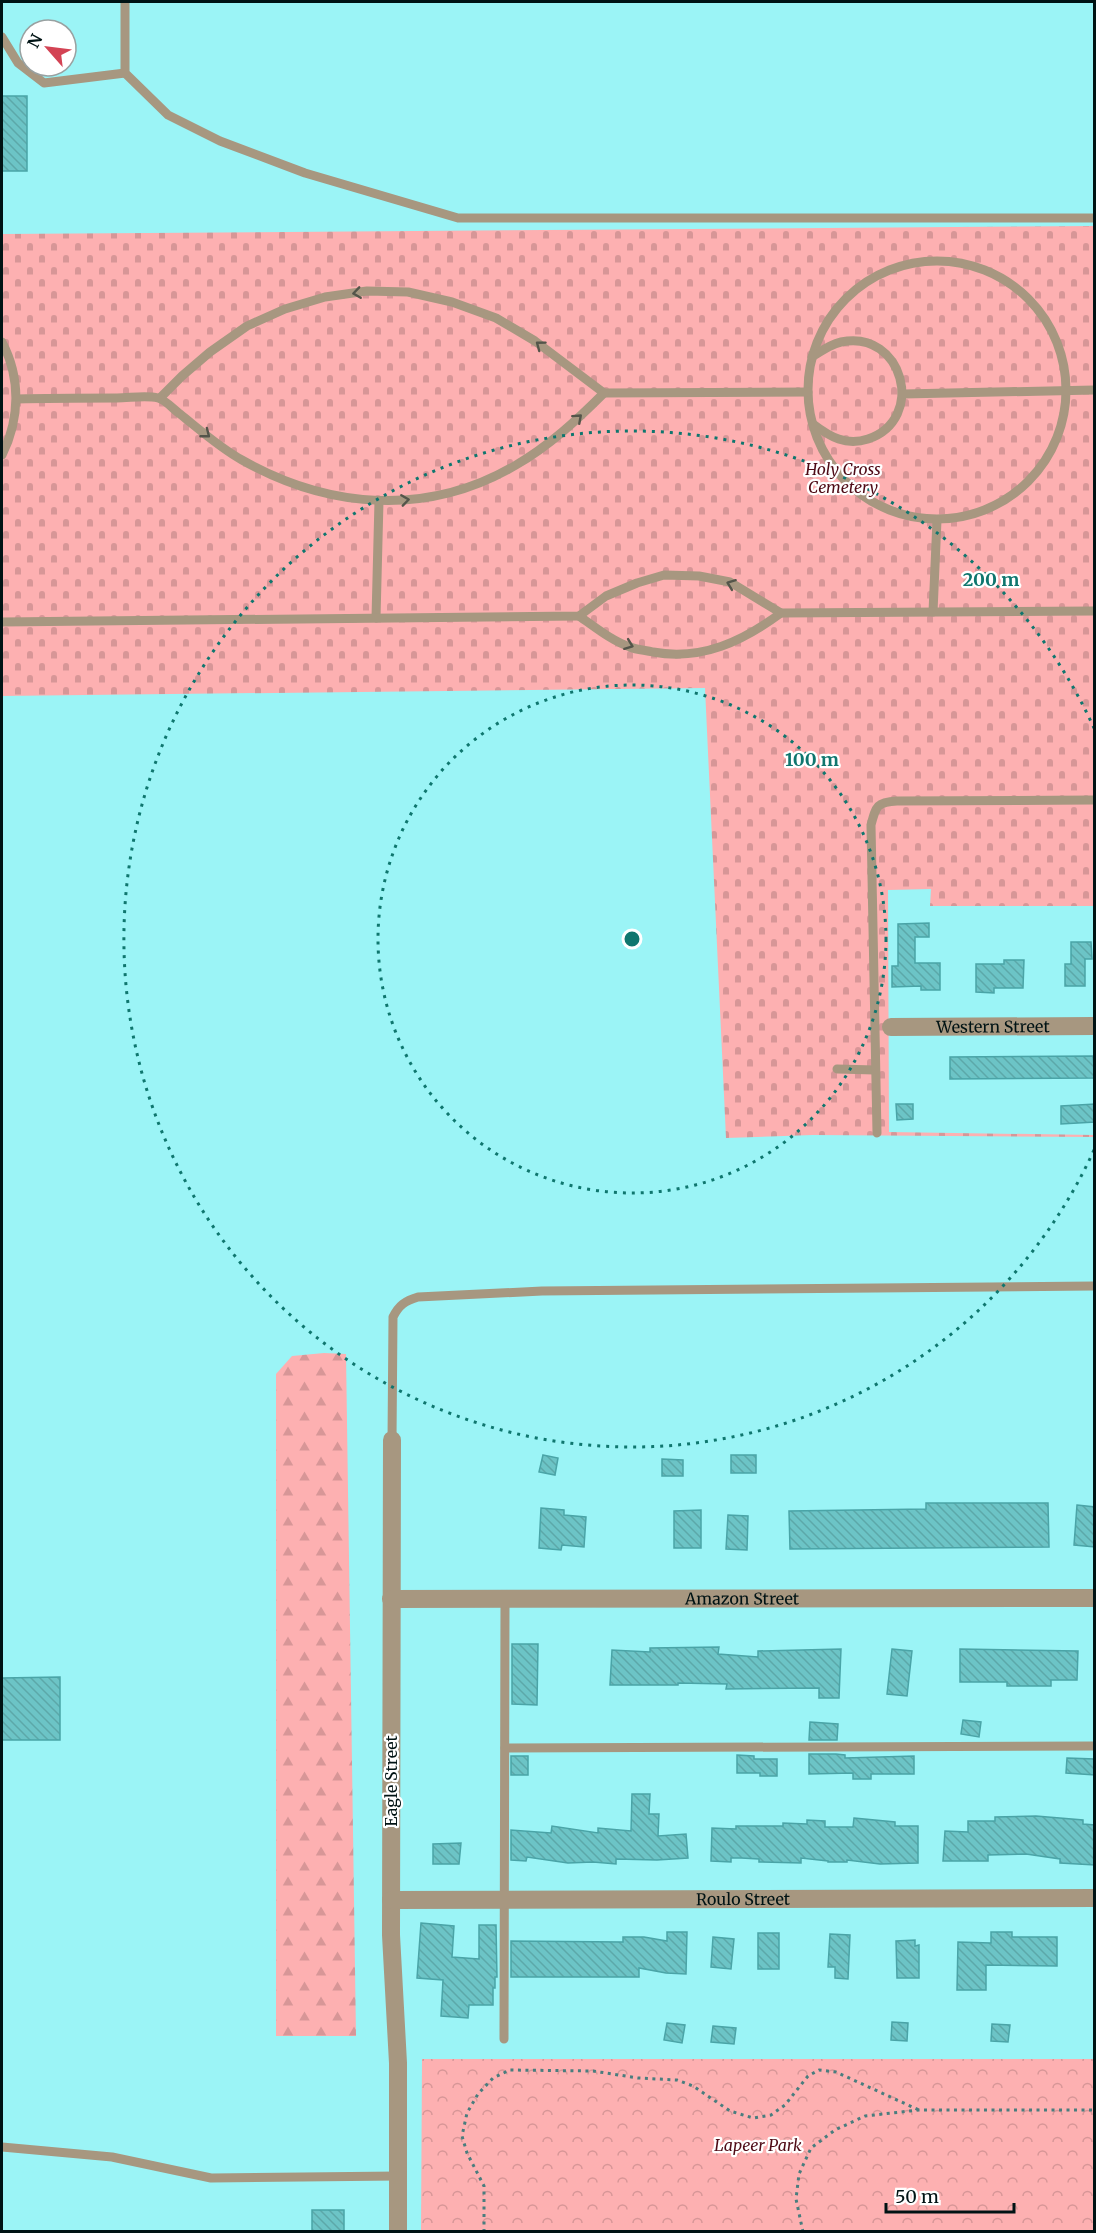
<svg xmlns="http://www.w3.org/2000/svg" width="1096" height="2233" font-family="Merriweather,serif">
<defs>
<pattern id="forest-firs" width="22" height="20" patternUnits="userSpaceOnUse" patternTransform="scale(1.5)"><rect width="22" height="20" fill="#fdb0b1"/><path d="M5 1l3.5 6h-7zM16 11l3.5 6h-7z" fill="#d79697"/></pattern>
<pattern id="cemetery-stones" width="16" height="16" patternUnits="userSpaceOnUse" patternTransform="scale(1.5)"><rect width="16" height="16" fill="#fdb0b1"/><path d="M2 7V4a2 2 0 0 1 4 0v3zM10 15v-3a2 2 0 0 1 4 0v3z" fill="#d79697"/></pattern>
<pattern id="park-crowns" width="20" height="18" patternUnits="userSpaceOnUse" patternTransform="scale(1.5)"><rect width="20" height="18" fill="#fdb0b1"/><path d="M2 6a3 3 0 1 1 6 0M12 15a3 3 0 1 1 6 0" fill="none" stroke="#d79697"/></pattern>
<pattern id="building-back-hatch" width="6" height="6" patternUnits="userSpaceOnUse" patternTransform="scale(1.5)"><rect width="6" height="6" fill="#6cc4c6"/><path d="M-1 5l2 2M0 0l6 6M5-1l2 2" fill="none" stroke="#5ca8a9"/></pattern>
</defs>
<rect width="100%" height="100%" fill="#9bf4f6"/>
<polygon fill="url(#forest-firs)" points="324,1353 346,1354 356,2036 276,2036 276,1374 292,1356"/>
<polygon fill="url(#cemetery-stones)" points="1094,226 1094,906 930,906 931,889 888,890 889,1132 1094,1135 1094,1137 813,1135 726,1138 705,688 2,696 2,234"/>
<polygon fill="url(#park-crowns)" points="422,2059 1094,2059 1094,2231 421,2231"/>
<g fill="url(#building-back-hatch)" stroke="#4aa4a7" stroke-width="1.5">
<rect x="2" y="96" width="25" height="75"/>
<polygon points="929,923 929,937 915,937 915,963 940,963 940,990 921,990 921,986 892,987 892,966 898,966 898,924"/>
<polygon points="1071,942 1091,942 1092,959 1085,959 1085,986 1065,986 1065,964 1071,964"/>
<polygon points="1004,960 1024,960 1023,988 994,988 994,993 976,992 976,964 1004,964"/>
<polygon points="1093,1056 1095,1078 950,1079 950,1057"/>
<polygon points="896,1104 913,1104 913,1119 897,1120"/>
<polygon points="1095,1104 1095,1122 1061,1124 1061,1106"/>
<polygon points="543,1455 558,1458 555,1475 539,1472"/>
<rect x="731" y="1455" width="25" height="18"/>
<polygon points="662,1459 683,1460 683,1476 662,1476"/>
<polygon points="926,1503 1048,1503 1049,1547 790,1549 789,1511 926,1509"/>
<polygon points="1077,1505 1095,1507 1095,1547 1074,1545"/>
<polygon points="541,1508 564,1510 564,1515 586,1517 584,1547 562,1545 561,1550 539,1548"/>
<polygon points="701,1510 701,1548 674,1548 674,1511"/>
<polygon points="728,1515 748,1516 747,1550 726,1549"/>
<polygon points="512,1644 538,1644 537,1705 512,1704"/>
<polygon points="719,1647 718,1654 758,1657 758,1651 841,1649 839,1698 819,1698 819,1688 726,1689 727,1684 678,1683 678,1685 610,1685 612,1650 650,1652 650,1648"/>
<polygon points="892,1649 912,1651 907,1696 887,1694"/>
<polygon points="960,1649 1078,1651 1077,1680 1051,1680 1051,1686 1007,1686 1007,1682 960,1682"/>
<polygon points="60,1677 60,1740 2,1740 2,1678"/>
<polygon points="963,1720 981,1722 979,1737 961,1734"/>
<polygon points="810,1722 838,1724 837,1740 809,1740"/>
<polygon points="809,1754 836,1754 845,1755 845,1758 914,1756 914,1774 871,1774 871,1779 853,1779 853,1773 809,1774"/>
<polygon points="737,1755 754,1756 754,1759 777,1759 777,1776 760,1776 760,1773 737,1773"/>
<rect x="511" y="1756" width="17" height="19"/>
<polygon points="1067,1758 1095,1759 1095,1775 1066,1773"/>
<polygon points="632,1794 650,1794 649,1814 659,1814 658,1836 686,1834 688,1858 657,1860 616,1859 616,1864 593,1862 568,1863 527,1857 526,1861 511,1860 511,1830 551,1833 552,1826 598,1833 598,1828 631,1831"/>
<polygon points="1036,1816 1083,1820 1083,1824 1095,1825 1095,1865 1060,1863 1060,1859 1026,1854 988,1855 988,1861 943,1861 945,1831 968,1832 968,1821 995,1821 995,1817"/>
<polygon points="854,1818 895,1822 895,1826 918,1826 918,1863 880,1864 847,1860 847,1862 828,1862 828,1861 801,1858 801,1863 759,1862 759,1859 741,1858 731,1858 731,1862 711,1861 712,1828 736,1829 736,1826 783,1826 783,1823 807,1824 807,1820 825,1821 825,1827 853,1827"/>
<polygon points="461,1843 459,1864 433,1864 433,1844"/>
<polygon points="421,1923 454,1926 452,1957 479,1959 479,1925 496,1925 497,1977 495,1977 495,1988 493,1988 493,2005 469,2005 468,2018 441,2016 443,1980 417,1978"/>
<polygon points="667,1932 687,1932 686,1974 666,1973 639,1968 639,1977 511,1977 511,1941 623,1942 623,1937 644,1937 667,1941"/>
<polygon points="991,1932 1012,1932 1012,1937 1057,1937 1057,1966 986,1965 986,1990 957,1990 958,1942 991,1943"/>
<rect x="758" y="1933" width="21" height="36"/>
<polygon points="830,1934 850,1935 848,1979 835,1978 835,1967 828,1967"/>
<polygon points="713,1937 734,1939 731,1969 711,1967"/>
<polygon points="915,1940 915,1946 919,1945 919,1978 897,1978 896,1941"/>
<polygon points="892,2022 908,2023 907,2041 891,2040"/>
<polygon points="667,2023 685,2025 682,2043 664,2040"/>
<polygon points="992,2024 1010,2025 1008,2042 991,2041"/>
<polygon points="713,2026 736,2028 734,2044 711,2042"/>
<rect x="312" y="2210" width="32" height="22"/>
</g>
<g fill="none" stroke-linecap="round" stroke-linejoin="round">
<g stroke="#497d7e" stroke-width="3" stroke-dasharray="3 4.5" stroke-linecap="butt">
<polyline points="484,2232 484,2186 467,2153 462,2136 467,2113 478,2094 493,2078 510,2070 593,2071 638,2078 677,2080 693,2086 730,2111 753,2118 771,2115 785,2105 808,2076 819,2070 836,2072 919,2110"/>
<polyline points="803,2232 796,2199 799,2174 811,2148 835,2130 865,2116 919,2110 1094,2110"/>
</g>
<g stroke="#a79780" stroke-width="9">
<polyline points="125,2 125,73 168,115 220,141 305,173 458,218 1094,218"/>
<polyline points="2,37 18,63 44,83 125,73"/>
<circle cx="937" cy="390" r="129"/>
<path d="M2,342C21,378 20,419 2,455"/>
<path d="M812,357C821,351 831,344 841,342C903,329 927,419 868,439C846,446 830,437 813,424"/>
<polyline points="903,394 1094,390"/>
<polyline points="160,398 182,376 210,352 247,326 285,309 325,297 367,291 408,292 452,302 496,318 535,341 604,393 808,392"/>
<path d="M17,399C51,398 84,398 117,398C130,398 146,395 158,398C166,400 174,410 180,414C200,430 220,448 242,460C329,509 428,517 516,465C549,446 577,420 604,393"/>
<polyline points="933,612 937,520"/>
<path d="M579,616C595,627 612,641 630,647C637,650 646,650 653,652C702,661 743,641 781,613"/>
<polyline points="376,618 379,501"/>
<polyline points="2,622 579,616 606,596 637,583 664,575 699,576 730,582 781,613 1094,611"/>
<polyline points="837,1069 875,1070"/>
<path d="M877,1133L871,825C876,806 877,802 897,801L1094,800"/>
<path d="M392,1440L393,1317C399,1305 405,1301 418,1297L542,1291L1094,1286"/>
<polyline points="505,1748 1094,1746"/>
<polyline points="504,2039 505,1599"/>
<polyline points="2,2147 112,2157 211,2178 398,2176"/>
</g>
<g stroke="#a79780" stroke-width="18">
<path id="s1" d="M891,1027L1094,1026"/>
<polyline points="392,1440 391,1935 398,2063 398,2232"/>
<path id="s2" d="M391,1599L1094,1598"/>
<path id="s3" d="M391,1900L1094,1898"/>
</g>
</g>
<defs><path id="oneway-chevron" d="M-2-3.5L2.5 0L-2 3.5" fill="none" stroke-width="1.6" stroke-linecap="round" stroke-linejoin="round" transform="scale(1.5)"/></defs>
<g stroke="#54554a">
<use href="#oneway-chevron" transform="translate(357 293) rotate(172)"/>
<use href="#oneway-chevron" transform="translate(540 345) rotate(-143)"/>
<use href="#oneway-chevron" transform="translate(578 418) rotate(-42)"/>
<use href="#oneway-chevron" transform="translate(206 434) rotate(38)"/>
<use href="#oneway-chevron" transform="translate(405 500) rotate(-8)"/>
<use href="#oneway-chevron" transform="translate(731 584) rotate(-159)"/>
<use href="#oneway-chevron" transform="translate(629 645) rotate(21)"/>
</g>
<g fill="none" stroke="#0f766e" stroke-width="3" stroke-dasharray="3 6">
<circle cx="632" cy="939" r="254"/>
<path d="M1094 1150A508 508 0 1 1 1094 728"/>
</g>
<g text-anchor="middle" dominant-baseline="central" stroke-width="4.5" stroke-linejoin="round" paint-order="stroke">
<g font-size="16" font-style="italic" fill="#4f0b16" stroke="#fff">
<text x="843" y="469">Holy Cross<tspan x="843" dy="18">Cemetery</tspan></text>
<text x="758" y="2145">Lapeer Park</text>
</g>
<g font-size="16" fill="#001314" stroke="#fff">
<text stroke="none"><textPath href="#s1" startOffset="102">Western Street</textPath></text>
<text stroke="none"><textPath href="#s2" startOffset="351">Amazon Street</textPath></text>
<text transform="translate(391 1781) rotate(-90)">Eagle Street</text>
<text stroke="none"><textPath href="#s3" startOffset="352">Roulo Street</textPath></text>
</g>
</g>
<circle cx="632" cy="939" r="9" fill="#0f766e" stroke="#fff" stroke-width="3"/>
<g font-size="18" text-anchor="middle" font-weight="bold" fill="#0f766e" stroke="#fff" stroke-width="4.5" stroke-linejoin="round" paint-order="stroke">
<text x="991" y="586">200 m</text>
<text x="812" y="766">100 m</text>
</g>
<rect width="1096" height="2233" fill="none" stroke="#001314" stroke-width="6"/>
<g transform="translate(48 48) rotate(298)"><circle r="28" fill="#ffffff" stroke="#99a1a1" stroke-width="1.5"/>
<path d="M0-4.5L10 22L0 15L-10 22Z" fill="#d34354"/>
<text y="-9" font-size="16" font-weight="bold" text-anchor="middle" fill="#001314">N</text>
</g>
<path d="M886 2203v9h128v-9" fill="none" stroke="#001314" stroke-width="3"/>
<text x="895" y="2203" font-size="18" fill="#001314" stroke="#ffffff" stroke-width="4.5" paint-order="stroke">50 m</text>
</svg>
